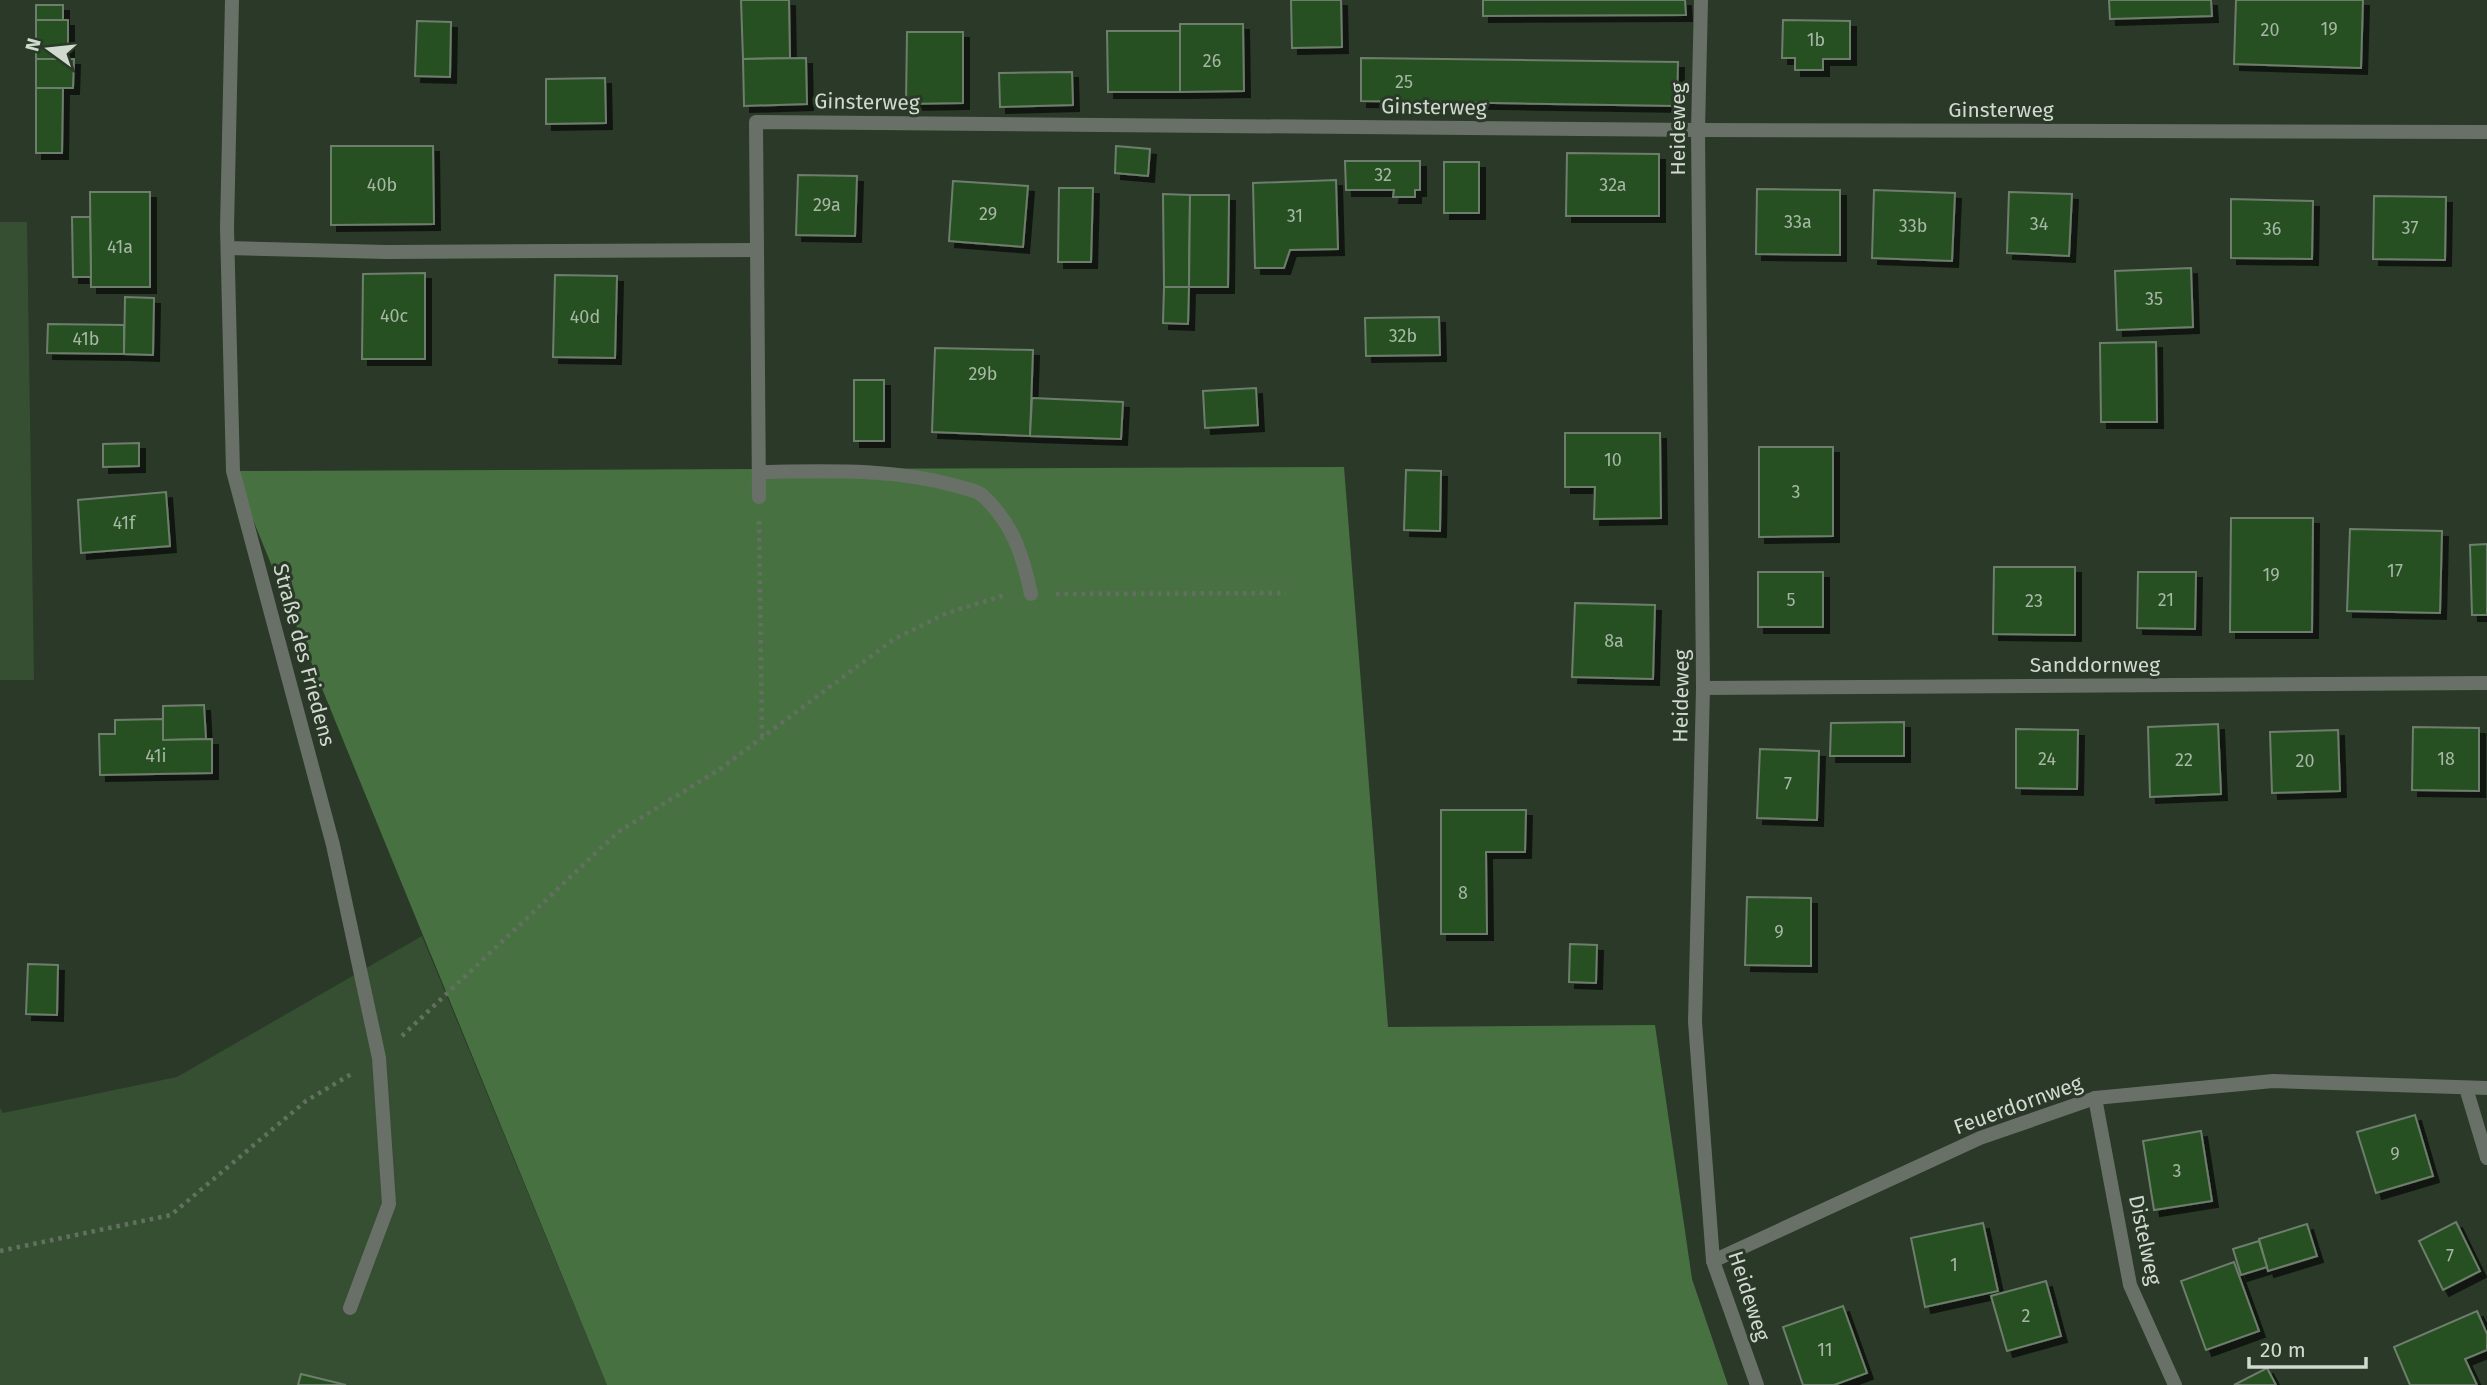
<svg xmlns="http://www.w3.org/2000/svg" width="2487" height="1385" font-family="'Fira Sans',sans-serif">
<defs>
<filter id="shadow"><feDropShadow dx="6" dy="6" stdDeviation="0" flood-color="#0009"/></filter>
</defs>
<rect width="100%" height="100%" fill="#2a3928"/>
<g fill="#364f32">
<polygon points="0,222 27,222 34,680 0,680"/>
<polygon points="422,936 607,1385 0,1385 0,1108 3,1113 177,1077"/>
</g>
<polygon fill="#487142" points="1344,467 1388,1027 1655,1025 1692,1279 1728,1385 607,1385 233,471"/>
<g fill="#274f22" stroke="#6e7e6c" stroke-width="2" filter="url(#shadow)">
<polygon points="741,0 789,0 790,58 743,59"/>
<polygon points="1291,0 1341,0 1342,47 1292,48"/>
<polygon points="1483,0 1685,0 1686,15 1483,16"/>
<polygon points="2109,0 2211,0 2212,16 2110,19"/>
<polygon points="2236,0 2363,0 2361,68 2234,64"/>
<rect x="36" y="5" width="27" height="15"/>
<rect x="36" y="20" width="32" height="39"/>
<polygon points="1783,20 1850,21 1850,59 1823,59 1823,70 1795,70 1795,58 1782,58"/>
<polygon points="417,21 451,22 450,77 415,76"/>
<polygon points="1180,24 1243,24 1244,91 1180,92"/>
<polygon points="1107,31 1180,31 1180,92 1108,92"/>
<polygon points="907,32 963,32 963,103 906,104"/>
<polygon points="806,58 807,104 744,106 743,59"/>
<polygon points="1361,58 1678,62 1677,106 1361,101"/>
<polygon points="36,59 74,59 73,88 36,88"/>
<polygon points="1072,72 1073,105 1000,107 999,73"/>
<polygon points="605,78 606,123 546,124 546,79"/>
<polygon points="36,88 63,88 62,153 36,153"/>
<polygon points="331,146 433,146 434,224 331,225"/>
<polygon points="1116,146 1150,149 1148,176 1115,173"/>
<polygon points="1567,153 1659,154 1659,216 1566,216"/>
<polygon points="1345,161 1420,161 1420,190 1415,190 1415,197 1393,197 1394,190 1346,190"/>
<rect x="1444" y="162" width="35" height="51"/>
<polygon points="798,175 857,176 855,236 796,235"/>
<polygon points="1336,180 1338,249 1290,250 1284,268 1255,268 1253,183"/>
<polygon points="953,181 1028,186 1023,247 949,241"/>
<polygon points="1059,188 1093,188 1091,262 1058,262"/>
<polygon points="1757,189 1840,190 1840,255 1756,254"/>
<polygon points="1874,190 1955,193 1952,261 1872,258"/>
<polygon points="90,192 150,192 150,287 91,287"/>
<polygon points="2009,192 2072,194 2069,256 2007,253"/>
<polygon points="1163,194 1190,195 1189,287 1164,287"/>
<polygon points="1190,195 1229,195 1228,287 1189,287"/>
<polygon points="2374,196 2446,197 2445,260 2373,259"/>
<polygon points="2231,199 2313,201 2312,259 2231,258"/>
<polygon points="72,217 90,217 91,277 73,277"/>
<polygon points="2191,268 2193,327 2117,330 2115,271"/>
<polygon points="425,273 425,359 362,359 363,274"/>
<polygon points="555,275 617,276 615,358 553,357"/>
<polygon points="1164,287 1189,287 1188,324 1163,323"/>
<polygon points="125,297 154,298 153,355 124,354"/>
<polygon points="1439,317 1440,355 1366,356 1365,318"/>
<polygon points="48,324 124,325 124,354 47,353"/>
<polygon points="2156,342 2157,422 2101,422 2100,343"/>
<polygon points="935,348 1033,350 1030,436 932,432"/>
<rect x="854" y="380" width="30" height="61"/>
<polygon points="1256,388 1258,425 1205,428 1203,391"/>
<polygon points="1032,398 1123,402 1121,439 1030,436"/>
<polygon points="1565,433 1660,433 1661,518 1594,519 1595,487 1565,487"/>
<polygon points="139,443 139,466 103,467 103,444"/>
<polygon points="1759,447 1833,447 1833,536 1759,537"/>
<polygon points="1406,470 1441,471 1440,531 1404,530"/>
<polygon points="166,492 170,546 81,553 78,500"/>
<polygon points="2231,518 2313,518 2312,632 2230,632"/>
<polygon points="2350,529 2442,531 2440,613 2347,611"/>
<polygon points="2487,544 2487,615 2472,615 2470,545"/>
<polygon points="1994,567 2075,567 2075,635 1993,634"/>
<rect x="1758" y="572" width="65" height="55"/>
<polygon points="2138,572 2196,572 2195,629 2137,628"/>
<polygon points="1575,603 1655,605 1653,679 1572,677"/>
<polygon points="204,705 206,739 163,740 163,706"/>
<polygon points="163,719 163,740 212,739 212,773 100,775 99,734 115,734 115,720"/>
<polygon points="1904,722 1904,756 1830,756 1831,723"/>
<polygon points="2218,724 2221,794 2150,797 2148,727"/>
<polygon points="2413,727 2479,728 2479,791 2412,790"/>
<polygon points="2016,729 2078,730 2077,789 2016,788"/>
<polygon points="2338,730 2340,791 2272,793 2270,732"/>
<polygon points="1760,749 1819,751 1817,820 1757,818"/>
<polygon points="1441,810 1526,810 1525,852 1486,852 1487,934 1441,934"/>
<polygon points="1747,897 1811,898 1811,966 1745,965"/>
<polygon points="1570,944 1597,945 1596,983 1569,982"/>
<polygon points="28,964 58,965 57,1015 26,1014"/>
<polygon points="2415,1115 2433,1176 2376,1193 2357,1132"/>
<polygon points="2201,1131 2212,1201 2154,1210 2143,1141"/>
<polygon points="2456,1222 2480,1271 2443,1290 2419,1241"/>
<polygon points="1983,1223 1998,1291 1925,1307 1911,1238"/>
<polygon points="2307,1224 2317,1256 2268,1271 2259,1239"/>
<polygon points="2259,1241 2267,1267 2241,1275 2233,1249"/>
<polygon points="2234,1262 2259,1331 2206,1350 2181,1281"/>
<polygon points="2046,1281 2061,1336 2007,1351 1991,1296"/>
<polygon points="1843,1306 1867,1373 1834,1385 1803,1385 1783,1327"/>
<polygon points="2477,1311 2487,1334 2487,1350 2465,1359 2477,1385 2410,1385 2394,1347"/>
<polygon points="2267,1368 2276,1385 2234,1385"/>
<polygon points="301,1374 346,1385 298,1385"/>
</g>
<g fill="none" stroke-linecap="round" stroke-linejoin="round">
<g stroke="#637061" stroke-width="4.5" stroke-dasharray="3.5 5" stroke-linecap="butt">
<polyline points="759,521 762,736"/>
<polyline points="1056,594 1286,593"/>
<polyline points="402,1036 618,832 720,769 894,639 947,613 1005,595"/>
<polyline points="0,1251 171,1215 306,1101 353,1073"/>
</g>
<g stroke="#697068" stroke-width="14">
<polyline points="228,248 387,252 757,250"/>
<path d="M759,472C826,471 892,468 957,486C965,489 976,490 982,495C1013,523 1023,556 1031,594"/>
</g>
<g stroke="#697068" stroke-width="14">
<polyline points="232,0 227,228 233,471 333,845 379,1058 389,1204 350,1308"/>
<polyline points="1701,0 1698,130 1703,688 1695,1022 1713,1261 1757,1385"/>
<polyline points="759,497 756,122 1698,130 2487,132"/>
<polyline points="1703,688 2487,683"/>
<polyline points="2466,1088 2487,1158"/>
<polyline points="2095,1098 2130,1285 2175,1385"/>
<polyline points="1713,1261 1980,1138 2095,1098 2273,1081 2487,1088"/>
</g>
</g>
<g text-anchor="middle" dominant-baseline="central" stroke-width="6" stroke-linejoin="round" paint-order="stroke">
<g font-size="18" fill="#a6b7a4">
<text x="2329" y="29">19</text>
<text x="2270" y="30">20</text>
<text x="1816" y="40">1b</text>
<text x="1212" y="61">26</text>
<text x="1404" y="82">25</text>
<text x="1383" y="175">32</text>
<text x="382" y="185">40b</text>
<text x="1613" y="185">32a</text>
<text x="827" y="205">29a</text>
<text x="988" y="214">29</text>
<text x="1295" y="216">31</text>
<text x="1798" y="222">33a</text>
<text x="2039" y="224">34</text>
<text x="1913" y="226">33b</text>
<text x="2410" y="228">37</text>
<text x="2272" y="229">36</text>
<text x="120" y="247">41a</text>
<text x="2154" y="299">35</text>
<text x="394" y="316">40c</text>
<text x="585" y="317">40d</text>
<text x="1403" y="336">32b</text>
<text x="86" y="339">41b</text>
<text x="983" y="374">29b</text>
<text x="1613" y="460">10</text>
<text x="1796" y="492">3</text>
<text x="124" y="523">41f</text>
<text x="2395" y="571">17</text>
<text x="2271" y="575">19</text>
<text x="1791" y="600">5</text>
<text x="2166" y="600">21</text>
<text x="2034" y="601">23</text>
<text x="1614" y="641">8a</text>
<text x="156" y="756">41i</text>
<text x="2047" y="759">24</text>
<text x="2446" y="759">18</text>
<text x="2184" y="760">22</text>
<text x="2305" y="761">20</text>
<text x="1788" y="784">7</text>
<text x="1463" y="893">8</text>
<text x="1779" y="932">9</text>
<text x="2395" y="1154">9</text>
<text x="2177" y="1171">3</text>
<text x="2450" y="1256">7</text>
<text x="1954" y="1265">1</text>
<text x="2026" y="1316">2</text>
<text x="1825" y="1350">11</text>
</g>
<g font-size="21" fill="#d1dacf" stroke="#2a3928">
<text transform="translate(867 102) rotate(1)">Ginsterweg</text>
<text transform="translate(1434 107) rotate(1)">Ginsterweg</text>
<text x="2001" y="110">Ginsterweg</text>
<text transform="translate(1678 129) rotate(-90)">Heideweg</text>
<text transform="translate(304 655) rotate(75)">Straße des Friedens</text>
<text x="2095" y="665">Sanddornweg</text>
<text transform="translate(1681 696) rotate(-89)">Heideweg</text>
<text transform="translate(2018 1105) rotate(-20)">Feuerdornweg</text>
<text transform="translate(2145 1240) rotate(78)">Distelweg</text>
<text transform="translate(1749 1296) rotate(72)">Heideweg</text>
</g>
</g>
<g transform="translate(49 49) rotate(285)" stroke="#2a3928" stroke-width="5" paint-order="stroke">
<path d="M0-5L12 26L0 18L-12 26Z" fill="#d1dacf"/>
<text y="-10" font-size="19" font-weight="bold" text-anchor="middle" fill="#d1dacf">N</text>
</g>
<path d="M2249 1357v10h117v-10" fill="none" stroke="#d1dacf" stroke-width="3.5"/>
<text x="2260" y="1357" font-size="21" fill="#d1dacf" stroke="#2a3928" stroke-width="5" paint-order="stroke">20 m</text>
</svg>
